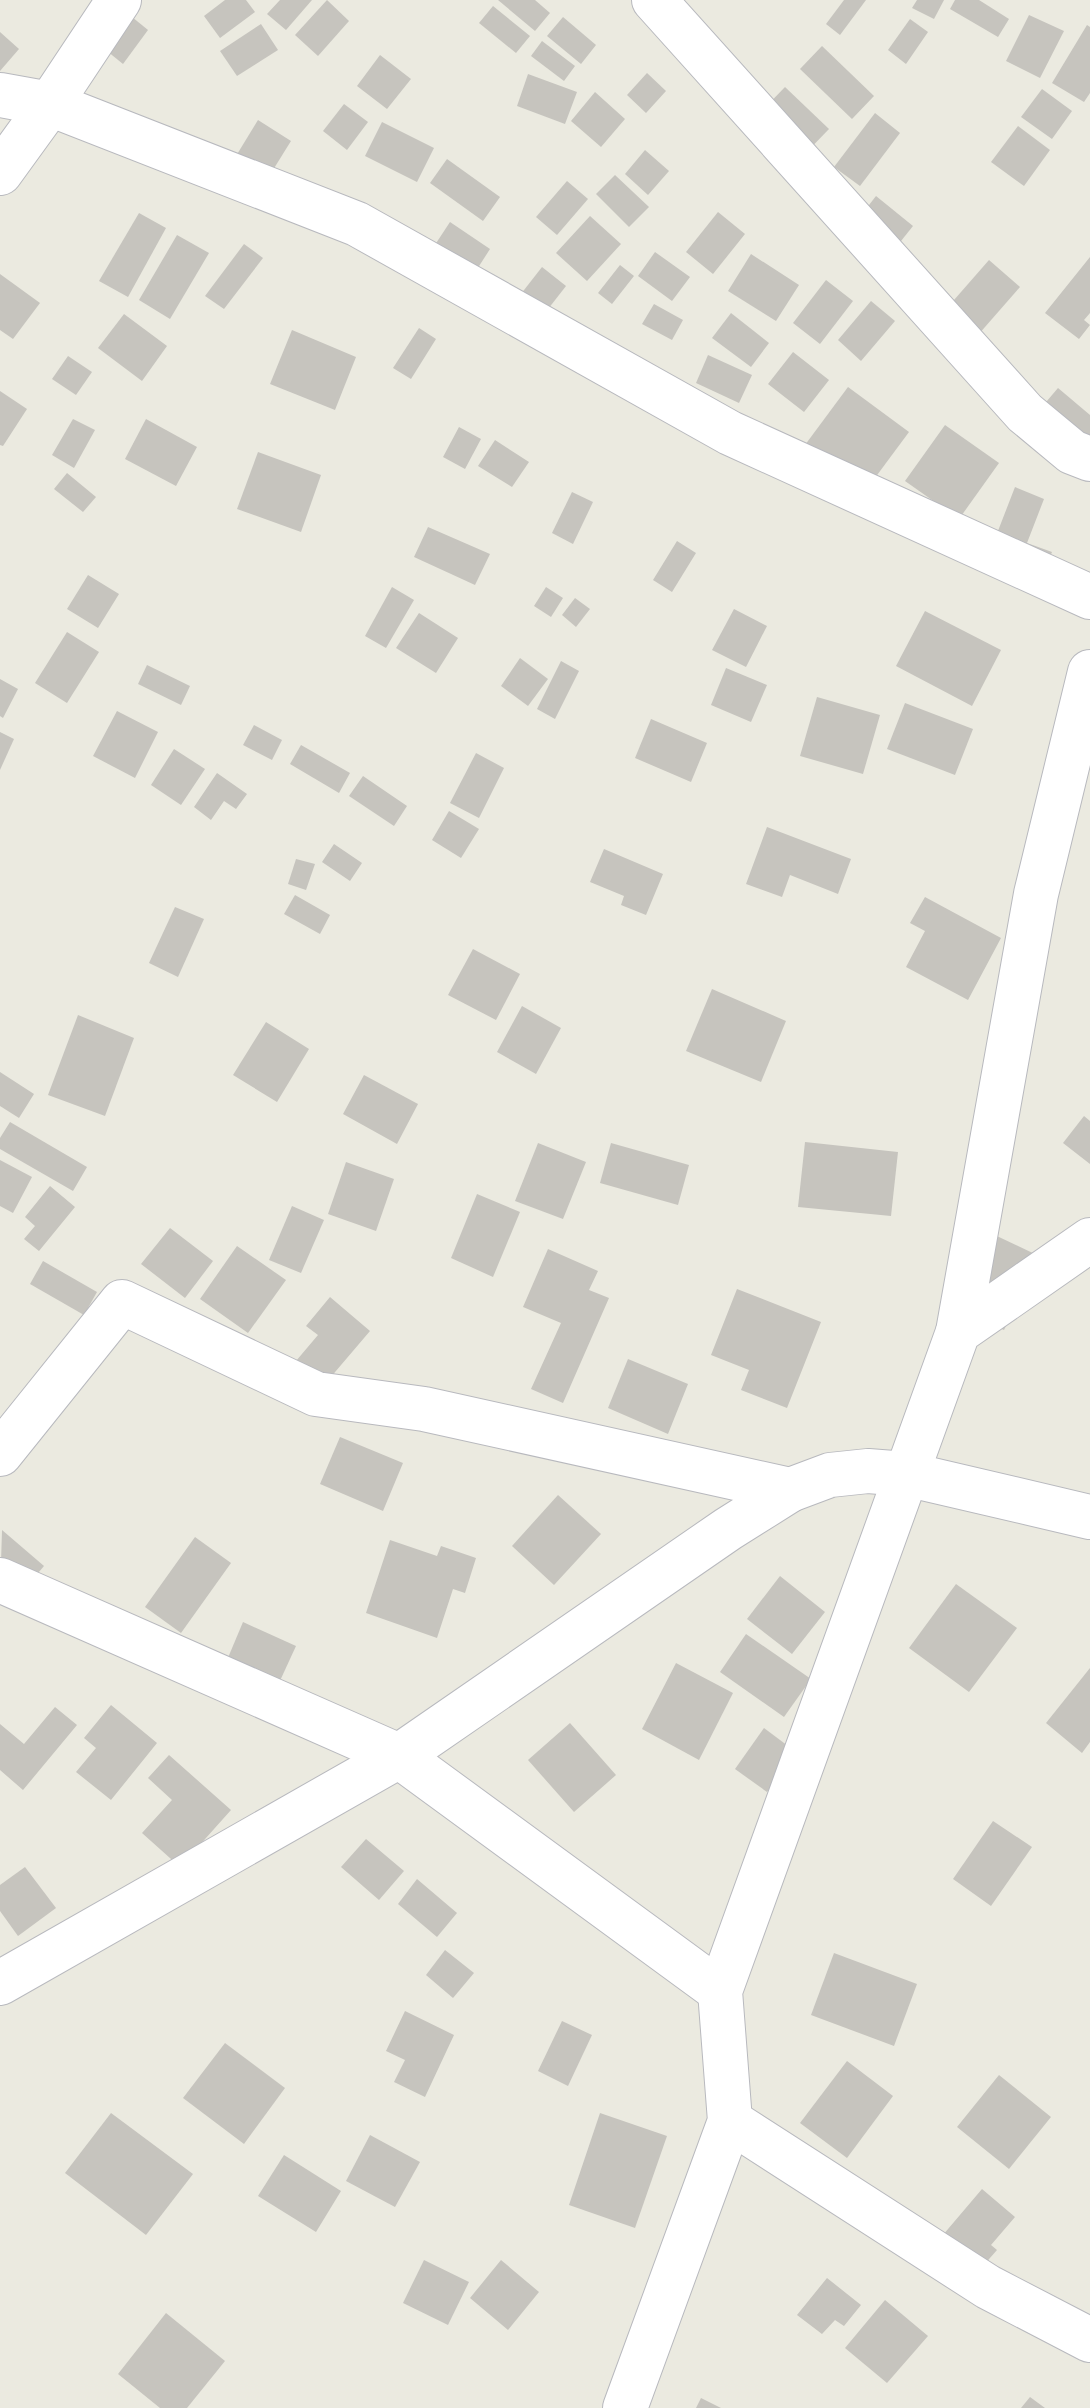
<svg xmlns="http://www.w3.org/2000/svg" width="1090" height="2408" font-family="Montserrat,sans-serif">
<rect width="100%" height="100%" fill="#ebeae0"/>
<g fill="#c6c4be">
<polygon points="225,0 246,0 255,12 220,38 204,16"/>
<polygon points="280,0 312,0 286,30 267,14"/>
<polygon points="327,0 349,21 318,56 295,35"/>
<polygon points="498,0 535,0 550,13 535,31"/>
<polygon points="844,0 866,0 840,35 826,24"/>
<polygon points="917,0 944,0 934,19 912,8"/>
<polygon points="955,0 979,0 1009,19 998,37 950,9"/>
<polygon points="493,6 530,36 516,53 479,23"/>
<polygon points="1029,15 1064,31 1040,78 1006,61"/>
<polygon points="132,17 148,30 123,64 107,51"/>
<polygon points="563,17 596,45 581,64 547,36"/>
<polygon points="910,19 928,32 906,64 888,50"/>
<polygon points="261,24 278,50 237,76 220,51"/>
<polygon points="1087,25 1090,27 1090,93 1084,102 1052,83"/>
<polygon points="0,32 19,49 0,71"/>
<polygon points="542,41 575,66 564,81 531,56"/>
<polygon points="822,46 874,96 852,119 800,69"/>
<polygon points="380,55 411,79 387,109 357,86"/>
<polygon points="647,73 666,91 646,113 627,95"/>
<polygon points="528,74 577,92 565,124 517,106"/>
<polygon points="785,87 829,129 798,161 754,119"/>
<polygon points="1042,89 1072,111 1052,139 1021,117"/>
<polygon points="595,92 625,119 601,147 571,121"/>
<polygon points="344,104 368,122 347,150 323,131"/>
<polygon points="875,113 900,133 860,186 834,167"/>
<polygon points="258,120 291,141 258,194 225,174"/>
<polygon points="382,122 434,148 417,182 365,156"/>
<polygon points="1018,126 1050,150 1024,186 991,162"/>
<polygon points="645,150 669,171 648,195 625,174"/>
<polygon points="447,159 500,197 483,221 430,183"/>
<polygon points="615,175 649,207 629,227 596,194"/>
<polygon points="567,181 588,199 557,235 536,217"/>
<polygon points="876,196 913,226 889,256 852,227"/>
<polygon points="718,212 745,234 713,274 686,252"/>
<polygon points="139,213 166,228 128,297 99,281"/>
<polygon points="590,216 621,244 587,281 556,253"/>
<polygon points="450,222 490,249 465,288 425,260"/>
<polygon points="177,235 209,253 170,319 139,300"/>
<polygon points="244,244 263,258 224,309 205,296"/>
<polygon points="655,252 690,277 672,301 638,276"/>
<polygon points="751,254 799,285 776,321 728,291"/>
<polygon points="1090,257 1090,313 1084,320 1090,325 1079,339 1045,313"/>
<polygon points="989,260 1020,287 978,335 947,308"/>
<polygon points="620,265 634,276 612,304 598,293"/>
<polygon points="542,267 566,286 534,327 510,308"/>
<polygon points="0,274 40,303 13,339 0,330"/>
<polygon points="826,280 853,301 820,344 793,323"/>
<polygon points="871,301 895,321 861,361 838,340"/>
<polygon points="654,304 683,320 672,340 642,324"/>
<polygon points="731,313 769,343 751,367 712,338"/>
<polygon points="124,314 167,346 142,381 98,348"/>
<polygon points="419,328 436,339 411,379 393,368"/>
<polygon points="292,330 356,357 335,410 270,384"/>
<polygon points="793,352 829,380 804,412 768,384"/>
<polygon points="708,355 752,375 739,403 696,383"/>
<polygon points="68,356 92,372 76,395 52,379"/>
<polygon points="848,387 909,432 866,490 805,445"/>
<polygon points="1058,388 1090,415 1090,463 1024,428"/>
<polygon points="0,391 27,409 3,446 0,445"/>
<polygon points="73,419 95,430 74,468 52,455"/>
<polygon points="146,419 197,447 176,486 125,459"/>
<polygon points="945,425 999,463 959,519 905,481"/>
<polygon points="459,427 481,439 465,469 443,457"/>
<polygon points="495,440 529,462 512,487 478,466"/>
<polygon points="258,452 321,475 301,532 237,509"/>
<polygon points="67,473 96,497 83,512 54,489"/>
<polygon points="1015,487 1044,499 1027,543 1052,552 1037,588 984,567"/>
<polygon points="572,492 593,502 573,544 552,533"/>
<polygon points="428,527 490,554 475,585 414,557"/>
<polygon points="677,541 696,553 672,592 653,580"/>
<polygon points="88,575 119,594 98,628 67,609"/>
<polygon points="392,587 414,600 386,648 365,636"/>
<polygon points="546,587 563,598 551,617 534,606"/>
<polygon points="575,598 590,609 576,627 562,615"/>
<polygon points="734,609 767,626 746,667 712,650"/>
<polygon points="925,611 1001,650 972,706 896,666"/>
<polygon points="419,613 458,638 436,673 396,648"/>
<polygon points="67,632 99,652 67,703 35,683"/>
<polygon points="520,658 548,679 528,706 501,686"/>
<polygon points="561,661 579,671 555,719 537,709"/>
<polygon points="147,665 190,686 181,705 138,684"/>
<polygon points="726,668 767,685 751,722 711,705"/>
<polygon points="0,679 18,689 3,718 0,716"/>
<polygon points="817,697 880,715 863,774 800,756"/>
<polygon points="905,703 973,729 955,775 887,749"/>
<polygon points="117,711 158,732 135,778 93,756"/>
<polygon points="651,719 707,743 691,782 635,758"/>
<polygon points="254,725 282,740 272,760 243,745"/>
<polygon points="0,732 14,739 0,770"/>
<polygon points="301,745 350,773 339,793 290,764"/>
<polygon points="174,749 205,769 181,805 151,785"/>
<polygon points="476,753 504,768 479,818 450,803"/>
<polygon points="217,773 247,794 236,809 224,801 211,820 194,807"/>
<polygon points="363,776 407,806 394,826 349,796"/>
<polygon points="449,811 479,829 461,858 432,840"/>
<polygon points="767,827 851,859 838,894 790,875 782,897 746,884"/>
<polygon points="334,844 362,863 350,881 322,862"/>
<polygon points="604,849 663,874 646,915 621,905 624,896 590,882"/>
<polygon points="296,859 315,864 306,890 288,884"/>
<polygon points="295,895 330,915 320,934 284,914"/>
<polygon points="925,897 1001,938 968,1000 906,967 925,931 910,923"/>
<polygon points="175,907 204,919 178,977 149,963"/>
<polygon points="473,949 520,974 496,1020 448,995"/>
<polygon points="712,989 786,1021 761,1082 686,1051"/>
<polygon points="522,1006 561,1028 536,1074 497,1052"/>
<polygon points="78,1015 134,1038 105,1116 48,1095"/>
<polygon points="266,1022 309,1049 277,1102 233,1075"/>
<polygon points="0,1072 34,1094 19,1118 0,1106"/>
<polygon points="364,1075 418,1104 397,1144 343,1114"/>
<polygon points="1084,1116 1090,1121 1090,1164 1063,1143"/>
<polygon points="10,1122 87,1167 73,1191 0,1149 0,1138"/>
<polygon points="805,1142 898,1152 891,1216 798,1207"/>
<polygon points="538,1143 586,1162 563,1219 515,1201"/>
<polygon points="611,1143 689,1165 678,1205 600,1183"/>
<polygon points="0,1160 32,1177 13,1213 0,1206"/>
<polygon points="346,1162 394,1179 376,1231 328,1214"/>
<polygon points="50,1186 75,1207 39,1251 24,1239 35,1226 25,1217"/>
<polygon points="477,1194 520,1212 493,1277 451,1258"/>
<polygon points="292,1206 324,1220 301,1273 269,1260"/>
<polygon points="170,1228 213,1261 185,1298 141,1264"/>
<polygon points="982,1229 1039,1256 1004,1330 947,1303"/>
<polygon points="237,1246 286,1280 248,1333 200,1299"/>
<polygon points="548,1249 598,1271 589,1290 609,1298 563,1403 531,1389 561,1323 523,1307"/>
<polygon points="43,1261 97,1292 84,1315 30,1284"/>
<polygon points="737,1289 821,1322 787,1408 741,1390 749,1370 711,1355"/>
<polygon points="330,1297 370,1331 324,1385 296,1361 318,1335 306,1326"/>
<polygon points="628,1359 688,1384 668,1434 608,1408"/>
<polygon points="340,1437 403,1463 383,1511 320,1484"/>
<polygon points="558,1495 601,1534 554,1585 512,1546"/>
<polygon points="2,1530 44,1566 11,1605 0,1596"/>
<polygon points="195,1537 231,1563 181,1633 145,1607"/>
<polygon points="390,1540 437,1556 441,1546 476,1558 465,1593 453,1589 437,1638 366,1613"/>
<polygon points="780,1576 825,1612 792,1654 747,1619"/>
<polygon points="956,1584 1017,1628 969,1692 909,1648"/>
<polygon points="243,1622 296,1646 273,1696 222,1672"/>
<polygon points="746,1634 811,1679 784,1717 720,1672"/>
<polygon points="676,1663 733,1693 699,1760 642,1729"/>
<polygon points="1090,1668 1090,1742 1082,1753 1046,1723"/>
<polygon points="111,1705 157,1743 111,1800 76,1772 96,1748 84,1738"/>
<polygon points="55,1707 77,1725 23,1790 0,1770 0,1724 24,1744"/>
<polygon points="570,1723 616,1775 574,1812 528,1760"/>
<polygon points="764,1728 796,1752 767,1792 735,1769"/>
<polygon points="169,1755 231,1810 180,1867 142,1833 172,1800 148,1778"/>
<polygon points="993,1821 1032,1847 991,1906 953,1879"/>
<polygon points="366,1839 404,1871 379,1900 341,1867"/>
<polygon points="25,1867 56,1908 18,1936 0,1911 0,1885"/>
<polygon points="417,1879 457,1913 437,1937 398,1904"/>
<polygon points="445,1950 474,1973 453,1998 426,1975"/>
<polygon points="834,1953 917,1984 894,2046 811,2015"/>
<polygon points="405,2011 454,2035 425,2097 394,2082 405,2060 386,2051"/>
<polygon points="562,2021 592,2035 568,2086 538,2071"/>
<polygon points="225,2043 285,2088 244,2144 183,2098"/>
<polygon points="847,2061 893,2096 847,2158 800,2123"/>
<polygon points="999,2075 1051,2117 1009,2169 957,2127"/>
<polygon points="111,2113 193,2174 146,2235 65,2173"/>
<polygon points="600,2113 667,2136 635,2228 569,2205"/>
<polygon points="370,2135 420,2162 395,2207 346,2181"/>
<polygon points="284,2155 341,2191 316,2232 258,2196"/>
<polygon points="982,2189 1015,2217 991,2245 997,2250 975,2275 937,2242"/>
<polygon points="424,2260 469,2282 448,2325 403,2303"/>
<polygon points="501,2260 539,2292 508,2330 470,2298"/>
<polygon points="827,2278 861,2305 844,2326 835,2320 822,2334 797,2315"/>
<polygon points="885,2300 928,2336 887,2383 845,2348"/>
<polygon points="166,2313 225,2361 187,2408 160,2408 118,2374"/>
<polygon points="1030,2397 1045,2408 1021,2408"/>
<polygon points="701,2398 721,2408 696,2408"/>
</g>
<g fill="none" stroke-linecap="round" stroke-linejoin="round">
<g stroke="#b8b9be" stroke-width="46">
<g id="minor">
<polyline points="654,0 1025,413 1072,452 1090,459"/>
<polyline points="0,95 50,104 357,224 730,433 1090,597"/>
<polyline points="0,173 50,104 119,0"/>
<polyline points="958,1332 1036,894 1090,672"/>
<polyline points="0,1454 122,1302 316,1394 424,1409 790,1490"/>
<polyline points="0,1580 399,1756 720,1991"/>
<polyline points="0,1983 399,1756 728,1529 790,1490 830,1475 868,1471 906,1474 1090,1517"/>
<polyline points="730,2121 988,2287 1090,2340"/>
<polyline points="625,2408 730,2121 720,1991 958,1332 1090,1240"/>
</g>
</g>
<use href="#minor" stroke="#fff" stroke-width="44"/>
</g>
</svg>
